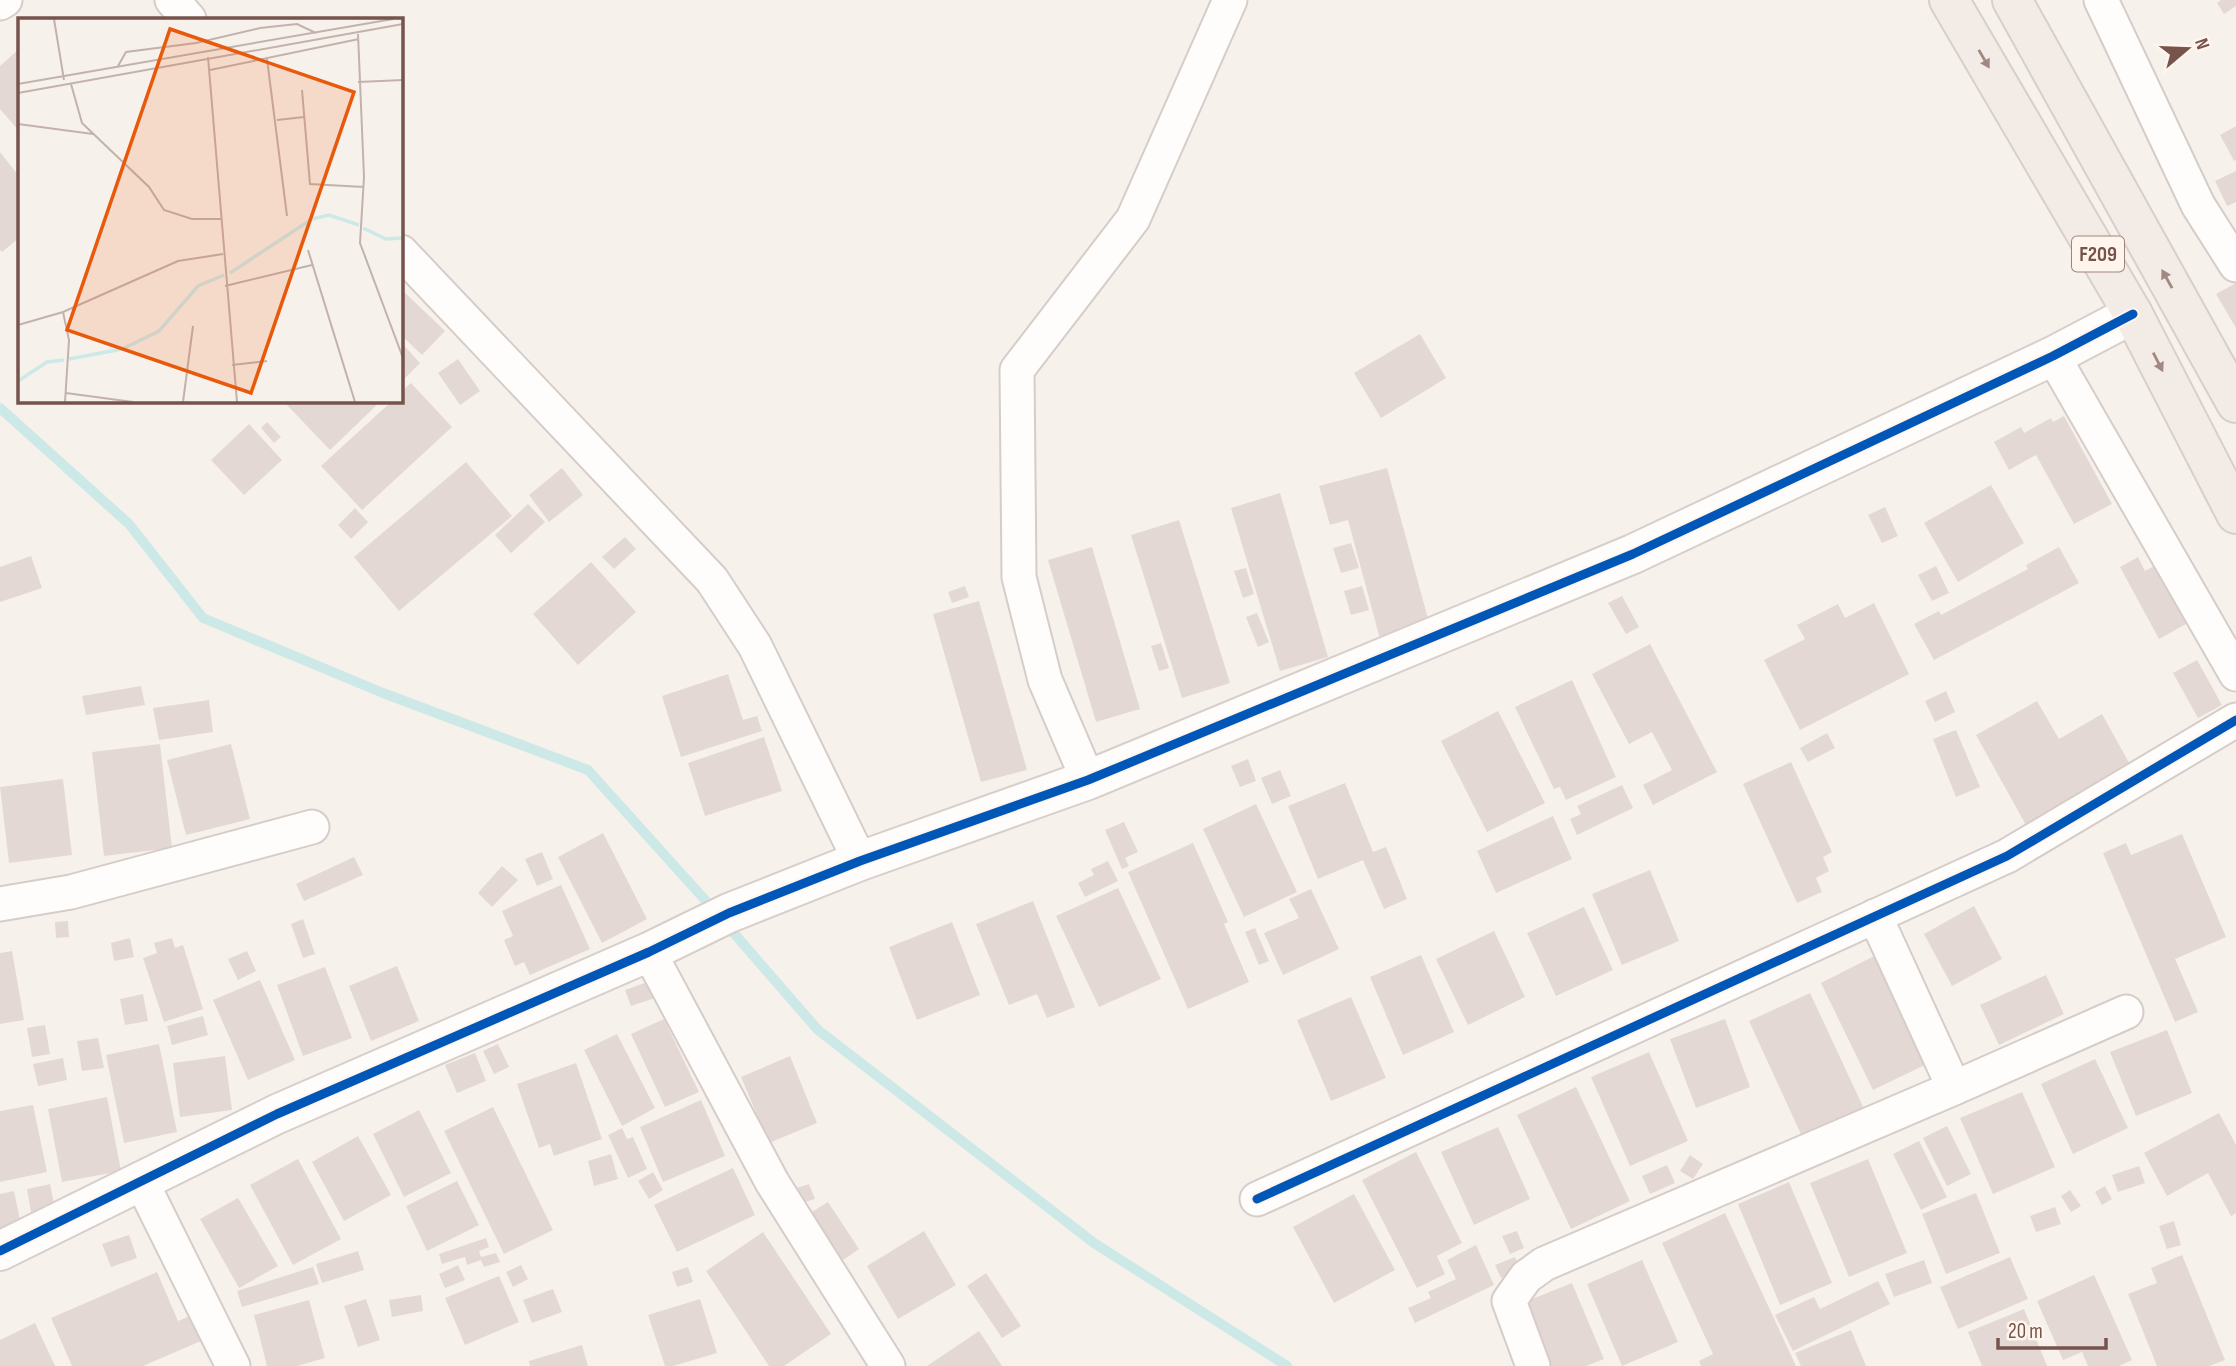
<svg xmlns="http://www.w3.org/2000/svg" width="2236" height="1366" font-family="'Sofia Sans Condensed',sans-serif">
<rect width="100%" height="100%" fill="#f7f1ec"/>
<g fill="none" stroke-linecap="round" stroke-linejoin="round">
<g stroke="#cde9e7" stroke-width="10">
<polyline points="0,408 129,524 203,618 383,693 588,770 715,911"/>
<polyline points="725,923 818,1030 1094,1243 1287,1366"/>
</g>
</g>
<g fill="#e4d8d4">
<polygon points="2221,0 2236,0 2236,6 2224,14 2217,3"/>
<polygon points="19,49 19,131 0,109 0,66"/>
<polygon points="2236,126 2236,160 2234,161 2220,135"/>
<polygon points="0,152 19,176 19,238 2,252 0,250"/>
<polygon points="2236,171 2236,202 2227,206 2215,181"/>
<polygon points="2236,283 2236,328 2216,294"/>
<polygon points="401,289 445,331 422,355 401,335"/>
<polygon points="1420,334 1446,378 1381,418 1354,373"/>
<polygon points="401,342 420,363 401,382"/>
<polygon points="458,359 480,391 460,405 438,373"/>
<polygon points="411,383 452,427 362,510 321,466 392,401 401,401 401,392"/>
<polygon points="290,401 381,401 330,450 286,404"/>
<polygon points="2064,416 2112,504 2074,524 2036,455 2009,470 1994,442 2021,427 2024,433 2051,418 2053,422"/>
<polygon points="267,422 281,437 274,443 261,428"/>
<polygon points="249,424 282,460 244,495 211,460"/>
<polygon points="466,462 512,516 399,611 354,557"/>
<polygon points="562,468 583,495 549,522 529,495"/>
<polygon points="1387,468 1430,626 1380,639 1348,520 1330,525 1319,486"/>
<polygon points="1991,485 2024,543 1958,582 1924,523"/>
<polygon points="1280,493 1328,657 1280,671 1231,508"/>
<polygon points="528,504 545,522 511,553 495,535"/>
<polygon points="1885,507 1898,536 1882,543 1868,515"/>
<polygon points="355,508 368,522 351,539 338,525"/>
<polygon points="1179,520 1230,683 1182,698 1131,535"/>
<polygon points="625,537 636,549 614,569 602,557"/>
<polygon points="1351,543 1359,568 1341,573 1333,548"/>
<polygon points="1092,547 1140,709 1096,722 1048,560"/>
<polygon points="2059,547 2079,583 1934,660 1914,624 1939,611 1941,615 2028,569 2026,565"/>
<polygon points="31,556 42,588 0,602 0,567"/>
<polygon points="2138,557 2145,571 2154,566 2186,624 2159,639 2120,567"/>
<polygon points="591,562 636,612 578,665 533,614"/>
<polygon points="1936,566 1949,593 1932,601 1918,575"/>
<polygon points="1246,568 1254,594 1243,598 1234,571"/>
<polygon points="965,586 969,597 952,603 948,592"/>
<polygon points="1362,586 1369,610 1351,615 1344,591"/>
<polygon points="1622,596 1639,627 1626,634 1608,603"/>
<polygon points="979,601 1027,770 981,782 933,614"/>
<polygon points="1874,603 1909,674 1800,730 1764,660 1805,639 1797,625 1838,604 1845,618"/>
<polygon points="1257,613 1269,642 1258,647 1246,617"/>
<polygon points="1161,643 1169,668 1159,671 1151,646"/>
<polygon points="1650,644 1717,772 1653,805 1643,785 1672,770 1652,732 1629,744 1592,674"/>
<polygon points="2197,660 2222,705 2198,718 2173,673"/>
<polygon points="728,674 743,720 757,716 762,731 681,757 662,696"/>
<polygon points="1572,680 1616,777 1566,800 1560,787 1554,789 1515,707"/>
<polygon points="141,686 145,705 86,715 82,696"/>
<polygon points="1946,691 1955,712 1935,722 1925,701"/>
<polygon points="209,700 213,732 159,740 153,708"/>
<polygon points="2037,701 2059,739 2102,714 2132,768 2027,827 1976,735"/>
<polygon points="1498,711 1545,803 1487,832 1441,741"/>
<polygon points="1956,730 1980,787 1956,797 1933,739"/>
<polygon points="1827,733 1835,748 1808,762 1800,748"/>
<polygon points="764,737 782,791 705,816 688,763"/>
<polygon points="160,744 172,848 104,856 92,752"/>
<polygon points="231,744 250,819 186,835 167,760"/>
<polygon points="1248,759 1256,781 1240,787 1231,766"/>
<polygon points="1791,762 1832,852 1823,857 1829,871 1816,878 1822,892 1797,903 1743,784"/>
<polygon points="1280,770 1291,796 1272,804 1261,778"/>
<polygon points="63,779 72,855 9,863 0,787"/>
<polygon points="1345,783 1373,852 1386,847 1407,899 1384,909 1363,860 1318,879 1288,806"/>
<polygon points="1622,785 1633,808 1577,835 1570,819 1581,814 1577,806"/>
<polygon points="1256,804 1297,892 1244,917 1203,829"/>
<polygon points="1553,816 1572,859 1496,893 1477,851"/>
<polygon points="1124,822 1138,852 1125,858 1129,866 1122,869 1105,830"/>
<polygon points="603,833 647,919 602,943 558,857"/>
<polygon points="2182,834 2226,937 2175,959 2198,1012 2175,1022 2103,853 2126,843 2131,855"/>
<polygon points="1193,843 1228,922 1224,924 1249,982 1188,1009 1128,872"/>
<polygon points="542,852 553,879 537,886 525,859"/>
<polygon points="354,857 363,875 304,901 296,884"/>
<polygon points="1108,861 1118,881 1085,897 1078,883 1094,875 1091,869"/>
<polygon points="502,866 518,880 492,907 478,893"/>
<polygon points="1650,870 1679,941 1622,965 1592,894"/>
<polygon points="561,885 590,949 530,975 524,962 515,966 504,940 513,936 502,911"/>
<polygon points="1118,888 1161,979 1099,1007 1056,916"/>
<polygon points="1311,889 1339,949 1283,975 1264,933 1299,918 1289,899"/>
<polygon points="1033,901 1075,1007 1047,1018 1037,994 1009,1005 976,924"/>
<polygon points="1974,906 2002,959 1952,986 1924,934"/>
<polygon points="1584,907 1613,970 1556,996 1527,933"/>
<polygon points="303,919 315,954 303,958 291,924"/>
<polygon points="68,921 69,937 56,938 55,922"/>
<polygon points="952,922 980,995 917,1020 889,947"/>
<polygon points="1255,928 1269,961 1259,965 1245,932"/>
<polygon points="1494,931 1525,997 1468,1025 1436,959"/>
<polygon points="130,938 134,957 114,961 111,943"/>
<polygon points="172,938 175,948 183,945 203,1009 164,1022 143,958 157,953 154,943"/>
<polygon points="12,951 24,1020 0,1024 0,953"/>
<polygon points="247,951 256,971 238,980 228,959"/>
<polygon points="1421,955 1454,1032 1403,1055 1370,977"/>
<polygon points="1876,955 1929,1063 1873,1090 1821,983"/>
<polygon points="397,966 419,1021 371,1041 349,986"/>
<polygon points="325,967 352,1038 303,1056 277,985"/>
<polygon points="2046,975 2064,1014 1999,1045 1980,1005"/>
<polygon points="260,980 295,1060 248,1080 213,1000"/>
<polygon points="653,980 658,997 631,1006 625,990"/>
<polygon points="1810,993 1866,1113 1804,1141 1749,1021"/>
<polygon points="143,994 148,1021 125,1025 120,999"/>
<polygon points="1351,997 1386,1078 1331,1101 1297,1020"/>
<polygon points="203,1016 208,1035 172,1045 167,1026"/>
<polygon points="664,1019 699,1092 665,1107 631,1034"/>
<polygon points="1725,1019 1750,1087 1696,1108 1670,1039"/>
<polygon points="45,1025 50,1054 32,1057 27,1028"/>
<polygon points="2167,1030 2192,1093 2136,1116 2110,1052"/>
<polygon points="617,1034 655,1108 622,1126 584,1050"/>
<polygon points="98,1038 104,1068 82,1071 77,1041"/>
<polygon points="159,1044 177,1132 124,1143 106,1055"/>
<polygon points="498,1044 509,1067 494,1074 483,1051"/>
<polygon points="1649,1052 1688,1141 1630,1166 1591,1077"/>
<polygon points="475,1053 486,1081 457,1093 445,1065"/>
<polygon points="225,1056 232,1110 180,1117 173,1063"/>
<polygon points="790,1056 817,1123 769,1143 741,1077"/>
<polygon points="63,1058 67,1080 38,1086 33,1064"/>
<polygon points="2095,1059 2128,1128 2073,1154 2041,1084"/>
<polygon points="576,1063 602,1139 554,1156 550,1144 539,1148 517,1084"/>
<polygon points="1576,1087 1630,1201 1571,1229 1517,1115"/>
<polygon points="2022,1092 2055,1167 1993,1194 1960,1118"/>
<polygon points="107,1097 121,1171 62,1182 48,1109"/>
<polygon points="701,1100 725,1156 663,1182 640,1127"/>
<polygon points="33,1105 47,1172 0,1182 0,1111"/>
<polygon points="493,1107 553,1230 504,1254 444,1131"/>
<polygon points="419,1110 451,1173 404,1197 373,1134"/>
<polygon points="2219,1113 2236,1145 2236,1213 2231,1216 2208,1173 2167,1196 2144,1153"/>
<polygon points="1947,1126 1971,1174 1947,1186 1923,1138"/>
<polygon points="1498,1127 1530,1199 1474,1225 1441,1152"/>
<polygon points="622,1128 627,1139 633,1137 647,1169 628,1178 608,1135"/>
<polygon points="358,1136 391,1195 344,1221 312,1162"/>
<polygon points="1919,1141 1947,1197 1921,1210 1893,1154"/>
<polygon points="1416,1152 1462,1243 1437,1256 1445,1274 1417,1288 1362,1180"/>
<polygon points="611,1154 618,1179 594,1186 588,1161"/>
<polygon points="1690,1155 1703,1164 1693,1179 1680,1171"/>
<polygon points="298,1159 341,1239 293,1265 250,1185"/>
<polygon points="1868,1159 1907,1253 1849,1277 1810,1183"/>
<polygon points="1667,1165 1675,1183 1650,1194 1642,1176"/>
<polygon points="2139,1166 2145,1183 2118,1192 2112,1175"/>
<polygon points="733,1168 755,1215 677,1252 654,1205"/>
<polygon points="653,1172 663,1190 649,1199 638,1181"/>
<polygon points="457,1181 479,1225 427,1251 406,1206"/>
<polygon points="1789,1182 1832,1283 1780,1305 1738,1204"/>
<polygon points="50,1184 55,1209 31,1212 27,1189"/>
<polygon points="809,1184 815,1199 798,1204 793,1189"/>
<polygon points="2105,1186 2112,1199 2102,1205 2095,1192"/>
<polygon points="2070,1190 2081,1206 2071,1212 2061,1196"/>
<polygon points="14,1191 21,1225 0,1230 0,1194"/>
<polygon points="1976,1193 2000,1253 1946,1274 1922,1214"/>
<polygon points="1354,1194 1395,1270 1334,1303 1293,1227"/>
<polygon points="238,1198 278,1266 239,1288 200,1219"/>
<polygon points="828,1202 859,1249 836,1265 804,1217"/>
<polygon points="2055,1207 2061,1224 2036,1232 2030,1216"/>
<polygon points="1725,1213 1796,1366 1701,1366 1699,1361 1713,1354 1662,1243"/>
<polygon points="2174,1221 2181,1245 2167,1249 2159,1226"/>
<polygon points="924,1231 956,1285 898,1319 867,1266"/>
<polygon points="1517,1231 1524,1248 1510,1254 1502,1236"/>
<polygon points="763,1232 831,1334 784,1366 769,1366 706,1271"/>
<polygon points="129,1235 137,1258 111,1267 102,1244"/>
<polygon points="486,1238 489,1247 479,1251 481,1257 496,1253 500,1262 484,1267 481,1260 467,1265 465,1257 442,1264 439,1254"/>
<polygon points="1476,1245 1494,1285 1415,1323 1408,1308 1431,1298 1428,1292 1456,1279 1447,1260"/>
<polygon points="358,1251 364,1270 322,1283 316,1264"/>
<polygon points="2182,1255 2225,1360 2209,1366 2157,1366 2128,1294 2157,1283 2151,1268"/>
<polygon points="1515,1257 1521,1270 1501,1278 1495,1265"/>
<polygon points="2010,1257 2028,1299 1958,1329 1940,1287"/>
<polygon points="1642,1260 1678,1342 1622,1366 1587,1284"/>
<polygon points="1924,1260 1932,1283 1894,1297 1885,1274"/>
<polygon points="458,1265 465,1280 445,1288 439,1274"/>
<polygon points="521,1265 528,1279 513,1287 506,1272"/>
<polygon points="313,1267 319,1284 242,1307 237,1291"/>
<polygon points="688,1267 693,1282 677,1287 672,1272"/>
<polygon points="157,1272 178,1321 190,1316 201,1341 143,1366 72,1366 51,1318"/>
<polygon points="986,1273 1021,1326 1002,1338 967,1286"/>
<polygon points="2094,1275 2132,1360 2119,1366 2088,1366 2082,1352 2063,1360 2037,1301"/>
<polygon points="499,1276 519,1322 465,1345 445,1298"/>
<polygon points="1878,1281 1890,1304 1793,1351 1775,1315 1814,1297 1820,1309"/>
<polygon points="1572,1283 1604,1359 1586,1366 1548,1366 1522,1303"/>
<polygon points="553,1289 562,1312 532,1323 523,1300"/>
<polygon points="421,1295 423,1311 392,1317 389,1300"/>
<polygon points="366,1299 380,1340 358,1347 344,1306"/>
<polygon points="700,1299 717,1353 673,1366 665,1366 648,1315"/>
<polygon points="309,1300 325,1358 297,1366 267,1366 254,1315"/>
<polygon points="2024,1309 2047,1366 1982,1366 1968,1332"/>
<polygon points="35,1323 55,1366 0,1366 0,1340"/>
<polygon points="1851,1330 1866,1366 1801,1366 1795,1353"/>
<polygon points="979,1331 1002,1366 927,1366"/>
<polygon points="582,1345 588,1366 530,1366 529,1361"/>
</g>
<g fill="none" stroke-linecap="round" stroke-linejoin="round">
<g stroke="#d6ccc8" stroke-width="37">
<g id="street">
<polyline points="172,0 189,19"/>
<polyline points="2101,0 2198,205 2236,265"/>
<polyline points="0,3 5,0"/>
<polyline points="401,252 712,580 755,646 860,861"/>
<polyline points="2053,356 2236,674"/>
<polyline points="1088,780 1045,680 1019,577 1017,370 1133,219 1230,0"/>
<polyline points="0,904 71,892 312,827"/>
<polyline points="1875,916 1954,1088"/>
<polyline points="649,952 772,1182 888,1366"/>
<polyline points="141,1181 233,1366"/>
<polyline points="1257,1199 2007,856 2236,720"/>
<polyline points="1533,1366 1509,1301 1526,1277 1544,1264 1954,1088 2126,1012"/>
</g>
</g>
<g stroke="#d8ceca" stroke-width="42">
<polyline id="secondary" points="0,1251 277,1114 649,952 729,913 860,861 1088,780 1633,554 2053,356 2133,314"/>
</g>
<g stroke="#d8ceca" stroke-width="42">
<g id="primary">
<polyline points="1949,0 2133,314 2236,514"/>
<polyline points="2012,0 2236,403"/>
</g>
</g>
<use href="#street" stroke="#fefdfc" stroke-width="33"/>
<use href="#secondary" stroke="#fefdfc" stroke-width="38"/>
<use href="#primary" stroke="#f2ebe6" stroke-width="38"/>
<g stroke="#fff5ed" stroke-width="13">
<g id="cycleway">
<polyline points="1257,1199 2007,856 2236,720"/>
<polyline points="0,1251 277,1114 649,952 729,913 860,861 1088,780 1633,554 2053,356 2133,314"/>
</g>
</g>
<use href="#cycleway" stroke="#0057b8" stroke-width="9"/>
</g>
<defs><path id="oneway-solid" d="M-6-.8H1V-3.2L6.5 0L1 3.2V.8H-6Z" transform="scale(1.75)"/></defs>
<g fill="#a18881">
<use href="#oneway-solid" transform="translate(1984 59) rotate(60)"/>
<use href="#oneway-solid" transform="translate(2167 279) rotate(-119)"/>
<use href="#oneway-solid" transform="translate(2158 362) rotate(63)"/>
</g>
<g text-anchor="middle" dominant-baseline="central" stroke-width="7" stroke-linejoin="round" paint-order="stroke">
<rect fill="#fff5ed" stroke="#9f847c" stroke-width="2" x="2072" y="236.5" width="52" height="35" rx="5"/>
<g font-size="21" font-weight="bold" fill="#76534b">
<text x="2098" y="254">F209</text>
</g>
</g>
<g transform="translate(18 18)">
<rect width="385" height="385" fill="#f7f1ec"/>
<path fill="none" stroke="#cde9e7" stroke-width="3.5" d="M345,210L368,221L385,220M212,255L294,201L311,197L341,207M51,341L104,331L141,313L180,268L206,257M0,363L29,344L46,342"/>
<path fill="none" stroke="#c3b2ac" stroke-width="2" d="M36,1L46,62M340,16L346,159L342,225L385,340M190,39L219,384M249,41L269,198M100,48L108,34L178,25L242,10L279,6L298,15M192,52L341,21M340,64L385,62M0,66L375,1M53,66L64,105L131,169L146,192L174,201H204M284,72L292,166L346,169M0,75L385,6M259,102L286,99M0,106L75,116M290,232L337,384M207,268L294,247M45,294L51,322L47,384M0,307L45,294L160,243L205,236M214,347L249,343M48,375L115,384M165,384L175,308"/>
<path fill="#e8590c" fill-opacity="0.15" stroke="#e8590c" stroke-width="3.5" d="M152,11L336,74L233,375L49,312Z"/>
<rect width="385" height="385" fill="none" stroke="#76534b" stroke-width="3.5"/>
</g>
<g transform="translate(2187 49) rotate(71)" stroke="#fff5ed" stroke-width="5" paint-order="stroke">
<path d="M0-5L12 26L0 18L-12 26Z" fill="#76534b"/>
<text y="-10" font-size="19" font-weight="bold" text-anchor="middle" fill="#76534b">N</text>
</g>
<path d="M1998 1338v10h108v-10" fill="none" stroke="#76534b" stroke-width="3.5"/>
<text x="2008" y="1338" font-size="21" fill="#76534b" stroke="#fff5ed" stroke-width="5" paint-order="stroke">20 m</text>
</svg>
